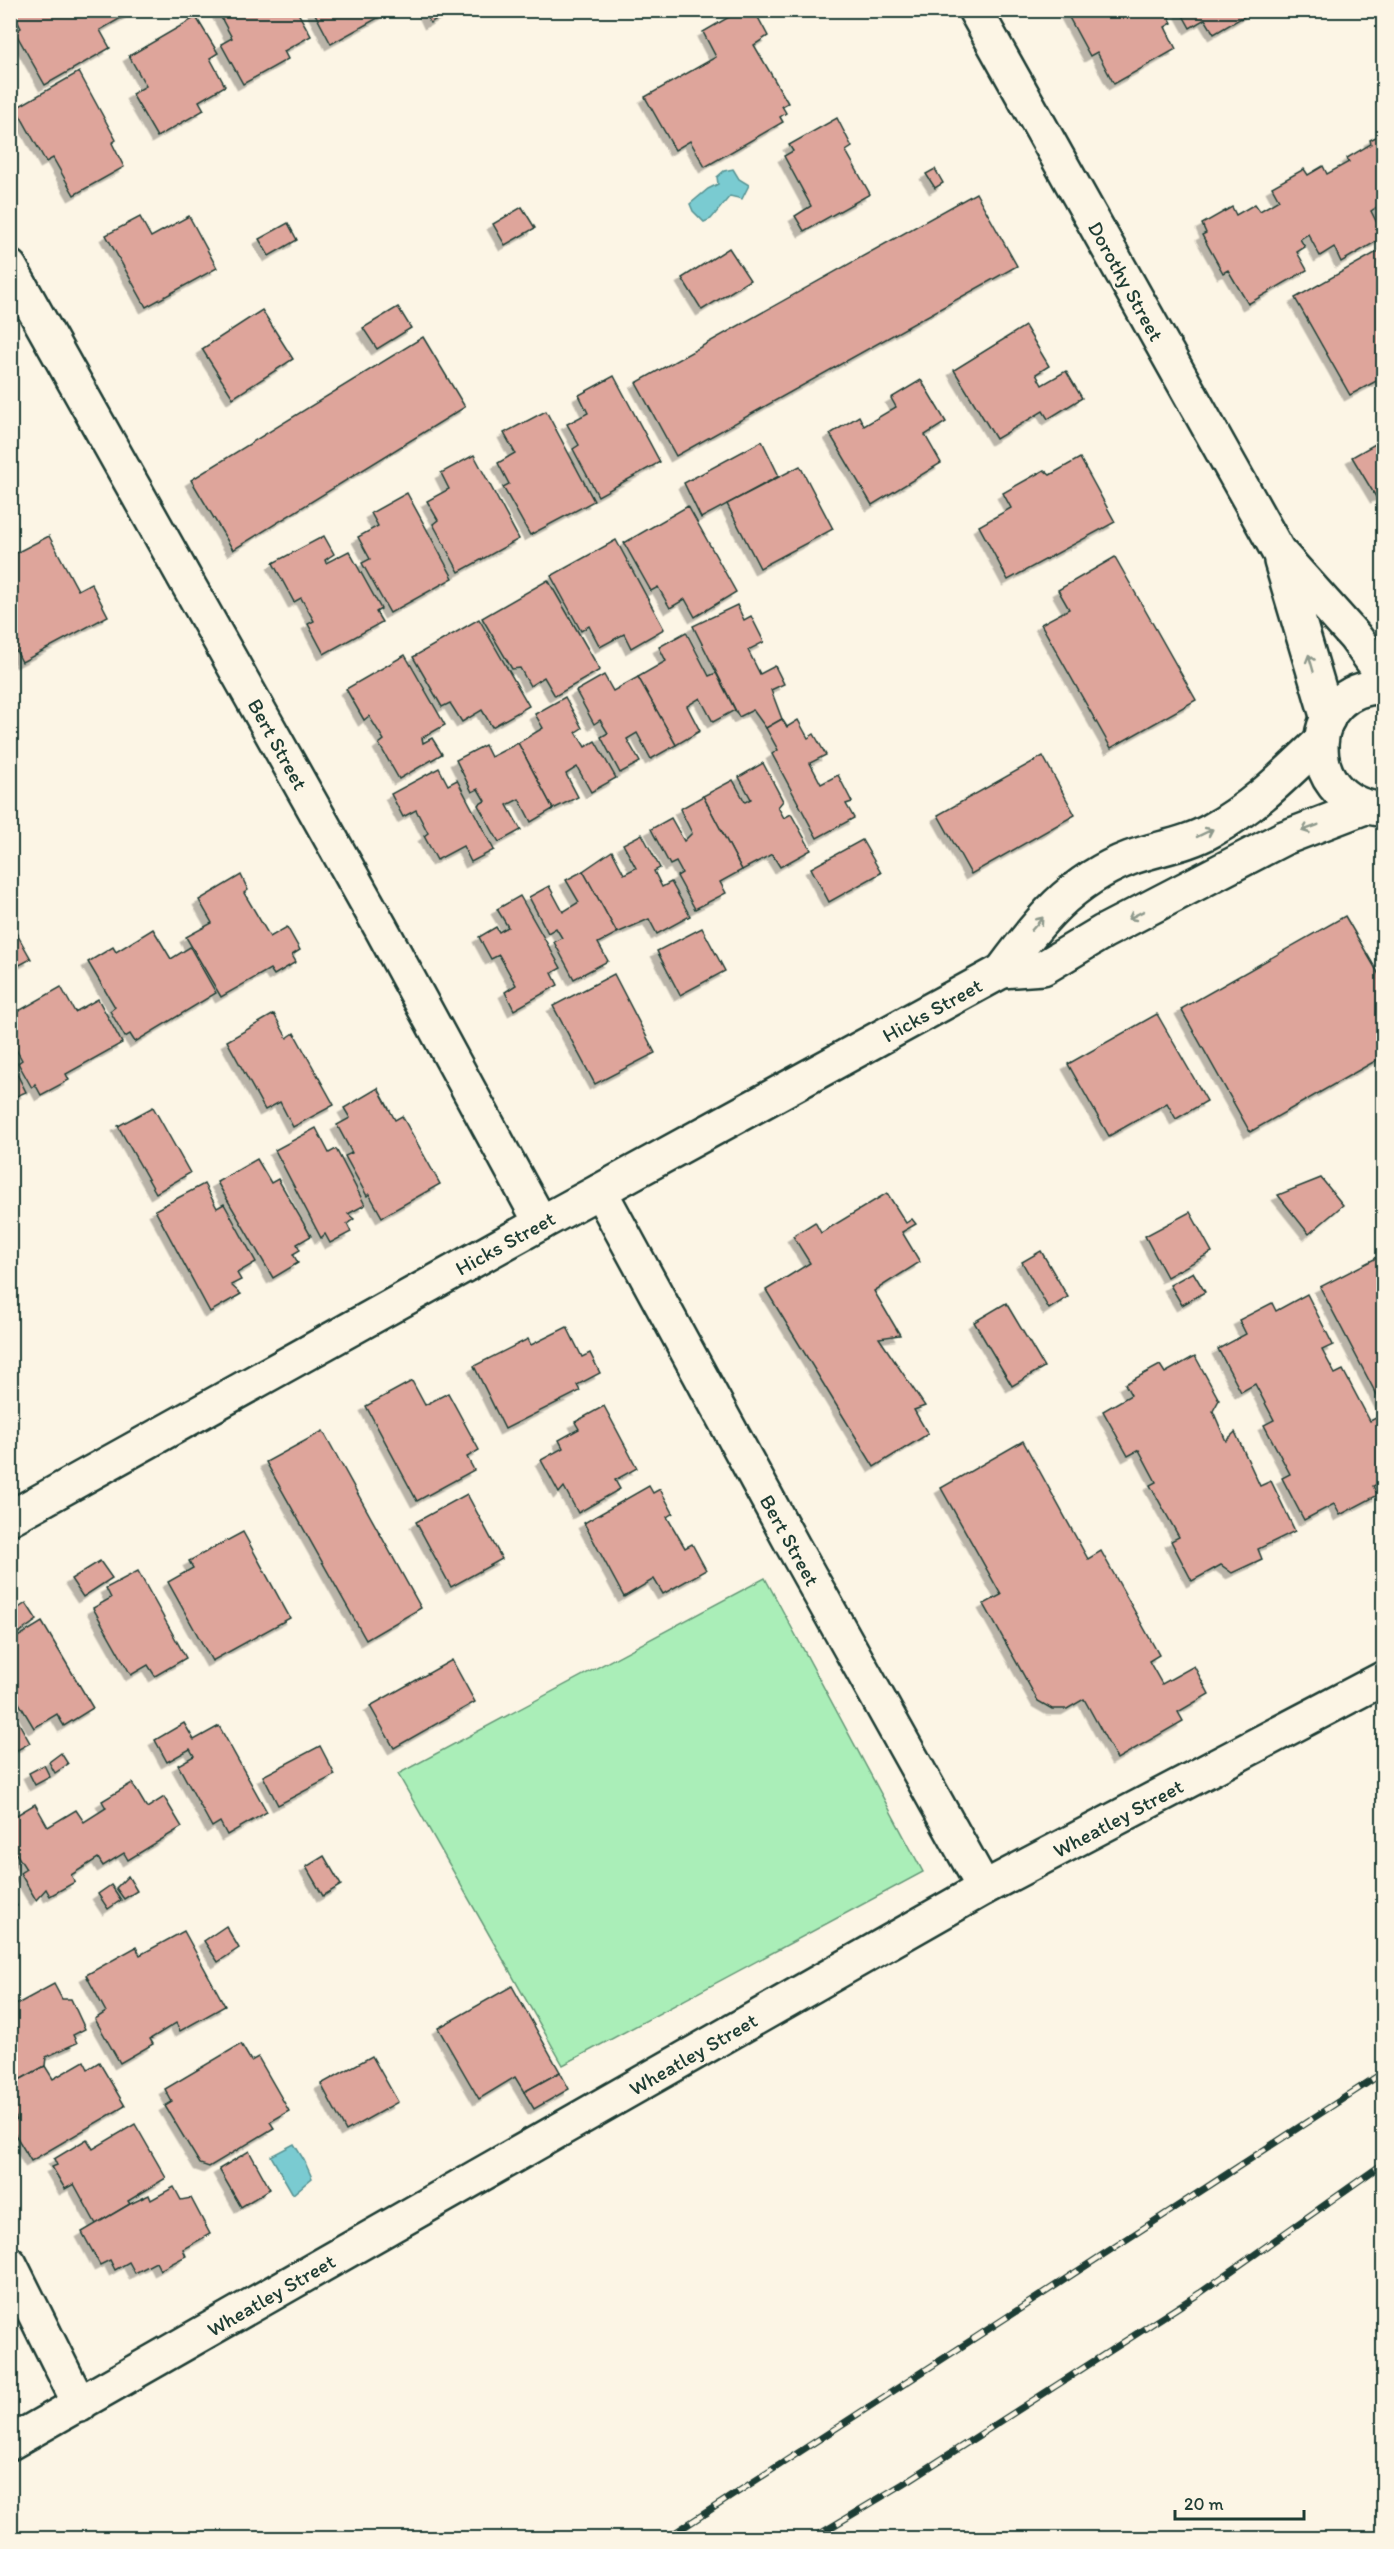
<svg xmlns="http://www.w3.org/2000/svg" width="1394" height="2549" font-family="Itim,sans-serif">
<defs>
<filter id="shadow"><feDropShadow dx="-5.5" dy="5.5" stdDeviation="0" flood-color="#0004"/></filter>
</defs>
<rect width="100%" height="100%" fill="#fcf5e5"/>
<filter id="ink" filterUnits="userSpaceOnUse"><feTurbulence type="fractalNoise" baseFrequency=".0167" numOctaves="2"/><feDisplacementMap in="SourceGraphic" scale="12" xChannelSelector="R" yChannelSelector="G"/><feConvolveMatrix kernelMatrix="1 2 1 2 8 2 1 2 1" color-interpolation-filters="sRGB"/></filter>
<g filter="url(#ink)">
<polygon fill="#aaeeb8" stroke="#649676" stroke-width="1.5" points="765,1578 923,1872 563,2065 398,1774"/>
<g fill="#7acbd1" stroke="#569292" stroke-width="1.5">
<polygon points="733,169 739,179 749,185 742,199 730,196 711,219 704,222 693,211 690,204 708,189 718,184 717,177 724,171"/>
<polygon points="294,2144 304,2160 312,2178 293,2194 271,2156"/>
</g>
<g fill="#dea59b" stroke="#1f3d34" stroke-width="1.5" filter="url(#shadow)">
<polygon points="11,10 135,10 100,30 110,48 45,85 15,32 21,28"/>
<polygon points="217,10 299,10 297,11 311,36 284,51 288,59 243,84 221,44 232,38"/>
<polygon points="313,10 382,10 385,14 331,44"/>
<polygon points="424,10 452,10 430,23"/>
<polygon points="741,10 754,10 768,36 754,45 788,103 782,106 786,113 780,117 783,122 705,167 690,141 675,150 645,97 716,57 703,32"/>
<polygon points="1065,10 1176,10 1168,15 1172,23 1165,27 1176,49 1114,84 1097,52 1090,56"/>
<polygon points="1180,10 1249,10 1250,13 1214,34 1205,19 1190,28"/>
<polygon points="196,17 218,53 210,58 225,86 199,101 204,110 157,137 132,94 146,86 129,56"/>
<polygon points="79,72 116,140 112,143 124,167 74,195 53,158 46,162 16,108"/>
<polygon points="837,118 852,147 846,151 870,194 804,231 795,216 811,206 784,156 793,151 789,145"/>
<polygon points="1384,133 1384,218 1377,207 1371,211 1384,237 1341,262 1334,247 1320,256 1308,234 1300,239 1305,247 1297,252 1307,270 1248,304 1228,270 1223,273 1202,235 1206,233 1202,224 1232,207 1236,215 1255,204 1260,211 1279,200 1272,187 1304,169 1308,175 1323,166 1327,174 1349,162 1347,158 1371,144 1370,140"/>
<polygon points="935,169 943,183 935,188 926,174"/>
<polygon points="976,193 1017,266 676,456 636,383"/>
<polygon points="522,207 535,228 505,245 493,224"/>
<polygon points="189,216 217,268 146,307 106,235 140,217 151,237"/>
<polygon points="288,223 297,240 269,256 259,239"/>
<polygon points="729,248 750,280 702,310 682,278"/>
<polygon points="1384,248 1384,377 1350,395 1295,298"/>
<polygon points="398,307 411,328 377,349 363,328"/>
<polygon points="262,310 293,359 233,398 202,349"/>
<polygon points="1025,326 1049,366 1036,374 1042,385 1066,371 1082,398 1048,419 1043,411 996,439 954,370"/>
<polygon points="423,337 465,407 233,550 191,480"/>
<polygon points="614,376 660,462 598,496 573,449 579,445 567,424 588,413 579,395"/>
<polygon points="921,380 946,422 925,435 941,463 872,505 830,434 859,416 864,426 896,407 891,398"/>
<polygon points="546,411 594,501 530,535 503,487 509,484 498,463 515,453 504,433"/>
<polygon points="1384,439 1384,493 1376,497 1352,457"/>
<polygon points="762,441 779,476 701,518 684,483"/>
<polygon points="474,455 519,539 459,572 433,524 438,520 427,501 449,489 441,473"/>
<polygon points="1080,458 1115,522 1008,580 979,526 1011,508 1003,493 1044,470 1050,475"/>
<polygon points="800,466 833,529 760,568 727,504"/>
<polygon points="407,493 453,578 390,613 362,563 370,559 358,537 378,526 371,513"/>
<polygon points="688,506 736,592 695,617 685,599 670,608 658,587 651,591 624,543"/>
<polygon points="49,536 78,590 91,583 108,616 22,662 10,639 10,556"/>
<polygon points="324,536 334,554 325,560 326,563 349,551 381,609 376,612 382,622 324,654 308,624 314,621 301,598 294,602 273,563"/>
<polygon points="616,540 664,629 631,648 624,634 600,647 589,626 581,631 551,576"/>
<polygon points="1115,557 1196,700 1111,748 1041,624 1069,609 1058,590"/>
<polygon points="548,580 600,670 555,696 544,677 530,686 520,668 512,669 482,618"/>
<polygon points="737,605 744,620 751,616 764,642 748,650 760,674 775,666 784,684 771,690 782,719 766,728 753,710 739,717 693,626"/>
<polygon points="479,619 529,706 492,727 482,710 462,722 450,703 442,707 413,657"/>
<polygon points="686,632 709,676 716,673 735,710 713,722 700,698 687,706 700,731 676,745 638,677 666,661 659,647"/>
<polygon points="405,655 445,725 422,738 423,743 432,738 442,754 399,779 379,744 384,740 369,716 364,720 346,689"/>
<polygon points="604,675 613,691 638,677 676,745 651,759 637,733 627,739 640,762 620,773 601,737 608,733 600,720 594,724 576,691"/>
<polygon points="565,697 582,728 576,732 585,747 595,741 616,778 591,792 577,767 566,774 578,797 553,809 518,743 543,728 535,714"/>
<polygon points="782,719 787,727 798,720 808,738 814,734 826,755 810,763 821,784 838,775 852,802 846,804 854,818 817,838 772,754 778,750 766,728"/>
<polygon points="518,743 553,809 531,822 519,799 507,805 521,830 499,842 478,805 485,801 478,789 472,792 456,760 485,745 491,757"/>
<polygon points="1043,756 1075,815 971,874 938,815"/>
<polygon points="763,763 783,801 778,807 784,818 791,814 811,850 780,867 772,854 742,870 703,796 733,780 745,802 751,799 739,777"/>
<polygon points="439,768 448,785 457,780 494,850 471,862 463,846 437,860 424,836 428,833 416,810 403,817 391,794"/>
<polygon points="703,796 742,870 720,882 726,893 695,909 677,876 682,873 676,862 670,865 651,829 671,818 684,841 692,833 680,809"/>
<polygon points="642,834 660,868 654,871 662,887 671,882 690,916 657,934 649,919 617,933 583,871 612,851 624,874 636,868 623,844"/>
<polygon points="862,840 881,873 829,902 811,868"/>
<polygon points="583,871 617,933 598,943 608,961 574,979 554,942 562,938 556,928 548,933 529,897 549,886 563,912 579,902 566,880"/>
<polygon points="241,875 248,890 244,893 270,937 287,927 300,950 292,955 296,962 274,975 270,969 221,997 186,937 212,923 199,900"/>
<polygon points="520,896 561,968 552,973 558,985 514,1010 505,992 516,985 499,955 491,959 479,937 496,927 499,932 508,927 497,909"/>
<polygon points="1345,916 1384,983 1384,1056 1250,1132 1181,1009"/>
<polygon points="10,922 31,959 10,970"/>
<polygon points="702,928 725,971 680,995 657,951"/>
<polygon points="153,929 171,959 190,947 216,993 135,1042 130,1034 125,1037 110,1011 115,1007 88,962 113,947 116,952"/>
<polygon points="614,974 655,1053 595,1084 553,1006"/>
<polygon points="61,987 75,1012 98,999 122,1043 66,1074 69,1080 41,1095 35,1084 32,1088 18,1063 22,1060 10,1039 10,1008 16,1005 19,1011"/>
<polygon points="274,1014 287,1038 294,1033 334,1105 293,1127 280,1102 265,1110 227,1041"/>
<polygon points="1157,1014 1207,1101 1176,1119 1167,1103 1109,1136 1068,1064"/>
<polygon points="10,1060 26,1092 10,1099"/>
<polygon points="378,1088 395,1120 402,1116 440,1184 382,1217 369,1194 367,1196 345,1156 352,1153 337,1125 350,1118 344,1108"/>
<polygon points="153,1107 190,1173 156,1193 118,1126"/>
<polygon points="316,1128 329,1153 336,1149 365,1205 348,1214 354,1219 347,1224 351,1232 330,1243 325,1234 321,1238 275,1150"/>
<polygon points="257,1159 271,1183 278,1179 311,1236 297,1244 300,1250 293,1254 298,1263 273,1278 217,1182"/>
<polygon points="1321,1178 1343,1205 1309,1234 1278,1195"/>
<polygon points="204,1184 217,1208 224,1204 256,1262 237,1273 241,1280 231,1285 241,1294 210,1312 155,1210"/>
<polygon points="887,1193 906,1223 912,1219 916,1224 902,1232 920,1262 874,1291 900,1335 879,1338 925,1406 914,1410 928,1434 874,1467 766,1290 810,1263 793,1236 815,1222 821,1233"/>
<polygon points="1190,1212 1212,1252 1167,1277 1145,1236"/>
<polygon points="1041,1251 1068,1297 1049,1309 1022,1262"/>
<polygon points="1384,1254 1384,1409 1320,1287"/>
<polygon points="1193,1272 1205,1292 1182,1305 1170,1285"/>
<polygon points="1307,1294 1333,1345 1322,1350 1335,1374 1343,1370 1370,1421 1380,1416 1384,1423 1384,1481 1373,1486 1378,1495 1340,1515 1334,1504 1304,1520 1282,1478 1290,1474 1264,1425 1274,1420 1255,1384 1241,1392 1218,1349 1246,1334 1239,1320 1272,1303 1276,1311"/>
<polygon points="1006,1303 1044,1367 1012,1386 974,1322"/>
<polygon points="567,1327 582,1357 590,1353 600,1373 577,1385 580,1391 505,1429 474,1366 528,1339 531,1345"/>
<polygon points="1195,1356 1219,1400 1213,1411 1226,1441 1235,1432 1260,1486 1271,1481 1295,1531 1258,1549 1262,1559 1232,1573 1221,1565 1192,1581 1171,1541 1179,1537 1150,1485 1156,1482 1139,1450 1128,1456 1103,1411 1131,1395 1125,1384 1160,1365 1165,1373"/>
<polygon points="412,1381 425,1405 448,1393 479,1450 467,1457 474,1470 417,1501 366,1406"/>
<polygon points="604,1406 637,1468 615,1480 620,1489 578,1513 564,1487 559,1493 541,1460 563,1448 559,1440 579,1429 575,1422"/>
<polygon points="323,1431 421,1608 366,1640 266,1462"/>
<polygon points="1023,1441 1088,1559 1101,1551 1159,1655 1149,1661 1162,1684 1194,1666 1209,1694 1178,1712 1183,1721 1117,1759 1084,1699 1067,1709 1052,1709 1038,1701 984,1604 1001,1595 941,1488"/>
<polygon points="649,1486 653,1493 660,1489 673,1513 667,1517 685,1548 692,1544 706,1570 663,1594 654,1579 624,1597 584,1523"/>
<polygon points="467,1494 502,1559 451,1587 416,1522"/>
<polygon points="243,1532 290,1618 212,1661 168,1582 193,1568 189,1561"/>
<polygon points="100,1561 112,1578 83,1597 71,1579"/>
<polygon points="138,1571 186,1658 155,1676 148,1665 131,1675 93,1608 111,1598 106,1588"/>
<polygon points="26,1603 37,1620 10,1639 10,1614"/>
<polygon points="42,1622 93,1708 64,1726 57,1714 34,1728 10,1688 10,1650 15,1647 11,1641"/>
<polygon points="452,1660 475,1702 394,1748 370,1706"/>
<polygon points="10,1707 30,1743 10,1754"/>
<polygon points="184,1723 194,1740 219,1726 267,1812 227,1835 220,1822 212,1827 178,1765 194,1756 190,1749 167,1762 155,1740"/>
<polygon points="320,1746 335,1775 278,1805 263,1776"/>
<polygon points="61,1753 68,1764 55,1773 49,1762"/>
<polygon points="44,1765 50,1777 35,1785 29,1773"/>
<polygon points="132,1783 147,1808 164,1797 182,1827 128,1860 124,1853 103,1866 98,1858 71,1875 75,1882 50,1896 46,1889 36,1900 20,1873 26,1869 10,1844 10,1819 35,1804 48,1827 76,1810 84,1822 106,1808 102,1801"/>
<polygon points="324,1856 341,1885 323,1896 306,1867"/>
<polygon points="128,1876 137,1891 124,1899 116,1888"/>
<polygon points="111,1885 121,1900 108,1909 98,1894"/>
<polygon points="10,1893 17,1906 10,1909"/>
<polygon points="226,1926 239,1948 218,1962 204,1941"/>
<polygon points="184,1931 225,2006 180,2031 176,2023 150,2039 153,2044 120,2063 95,2019 106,2012 86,1975 136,1947 140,1955"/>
<polygon points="54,1984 62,1999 71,1999 85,2029 73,2035 77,2043 46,2057 45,2066 10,2085 10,2008"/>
<polygon points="512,1986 560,2072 524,2092 515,2077 479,2099 438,2028"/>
<polygon points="241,2044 251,2061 258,2057 289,2111 270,2122 274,2128 209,2167 200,2164 165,2106 172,2102 165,2089"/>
<polygon points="372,2056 398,2102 346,2131 321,2084"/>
<polygon points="84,2061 88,2069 99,2062 125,2106 31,2161 10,2126 10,2124 17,2120 10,2106 10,2085 45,2066 53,2079"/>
<polygon points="560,2072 569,2089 534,2109 524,2092"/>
<polygon points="135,2124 166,2178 128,2201 130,2204 96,2224 74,2184 65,2189 52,2167 57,2165 54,2159 87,2139 93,2149"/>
<polygon points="249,2151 270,2189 241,2207 219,2169"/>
<polygon points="174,2187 181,2200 191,2198 210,2234 183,2249 186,2256 160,2270 156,2262 135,2273 129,2262 115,2270 110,2260 100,2265 82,2232 130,2204 149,2195 151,2200"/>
</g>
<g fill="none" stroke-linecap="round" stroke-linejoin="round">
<g stroke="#1f3d34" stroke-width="38">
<g id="street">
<polyline points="10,267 381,928 541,1223"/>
<polyline points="600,1191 793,1546 984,1888"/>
<polyline points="10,2264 80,2405"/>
</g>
</g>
<g stroke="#1f3d34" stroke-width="38">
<g id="secondary">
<polyline points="975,10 1278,551 1355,637 1384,677"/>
<polyline points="1281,561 1328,719"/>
<path d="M1379,809C1297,799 1305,685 1384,687"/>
<polyline points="1002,971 1043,968 1103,932 1284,838 1365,807"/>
<path d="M10,1518L541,1223L1002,971C1038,922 1070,881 1130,858C1157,848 1186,845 1212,830C1254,807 1286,774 1321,741"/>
<polyline points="10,2443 984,1888 1384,1678"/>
</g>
</g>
<use href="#street" stroke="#fcf5e5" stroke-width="33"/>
<use href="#secondary" stroke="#fcf5e5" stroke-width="33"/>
<g stroke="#1f3d34" stroke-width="7">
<g id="rail">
<polyline points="667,2538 1384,2072"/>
<polyline points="813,2538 903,2484 1200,2293 1384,2163"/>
</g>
</g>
<use href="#rail" stroke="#fcf5e5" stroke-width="4.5" stroke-dasharray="14" stroke-linecap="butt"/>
</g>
<defs><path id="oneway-shaft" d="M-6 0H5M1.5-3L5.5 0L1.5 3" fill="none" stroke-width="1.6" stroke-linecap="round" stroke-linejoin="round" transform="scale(1.5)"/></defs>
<g stroke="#8e998c">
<use href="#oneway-shaft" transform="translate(1311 663) rotate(-106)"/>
<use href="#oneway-shaft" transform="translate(1310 828) rotate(159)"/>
<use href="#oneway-shaft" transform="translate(1205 833) rotate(-26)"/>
<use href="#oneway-shaft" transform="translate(1136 915) rotate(153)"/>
<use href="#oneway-shaft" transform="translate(1037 924) rotate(-49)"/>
</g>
</g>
<g text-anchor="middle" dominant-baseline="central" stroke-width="5" stroke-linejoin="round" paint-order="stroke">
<g font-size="21" fill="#1f3d34" stroke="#fcf5e5">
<text transform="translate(1126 281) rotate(61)">Dorothy Street</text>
<text transform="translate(278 744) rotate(61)">Bert Street</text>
<text transform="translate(932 1010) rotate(-29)">Hicks Street</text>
<text transform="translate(505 1243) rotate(-29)">Hicks Street</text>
<text transform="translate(790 1540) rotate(61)">Bert Street</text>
<text transform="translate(1118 1818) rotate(-28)">Wheatley Street</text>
<text transform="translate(693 2054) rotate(-30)">Wheatley Street</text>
<text transform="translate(271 2295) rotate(-30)">Wheatley Street</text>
</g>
</g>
<rect width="1394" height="2549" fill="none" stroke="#fcf5e5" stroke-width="36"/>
<rect x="18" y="18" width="1358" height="2513" fill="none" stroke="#1f3d34" stroke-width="2" filter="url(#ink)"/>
<path d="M1175 2510v9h129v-9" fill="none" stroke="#1f3d34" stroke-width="3"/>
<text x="1184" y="2510" font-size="18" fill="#1f3d34" stroke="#fcf5e5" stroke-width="4.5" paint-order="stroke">20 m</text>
</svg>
